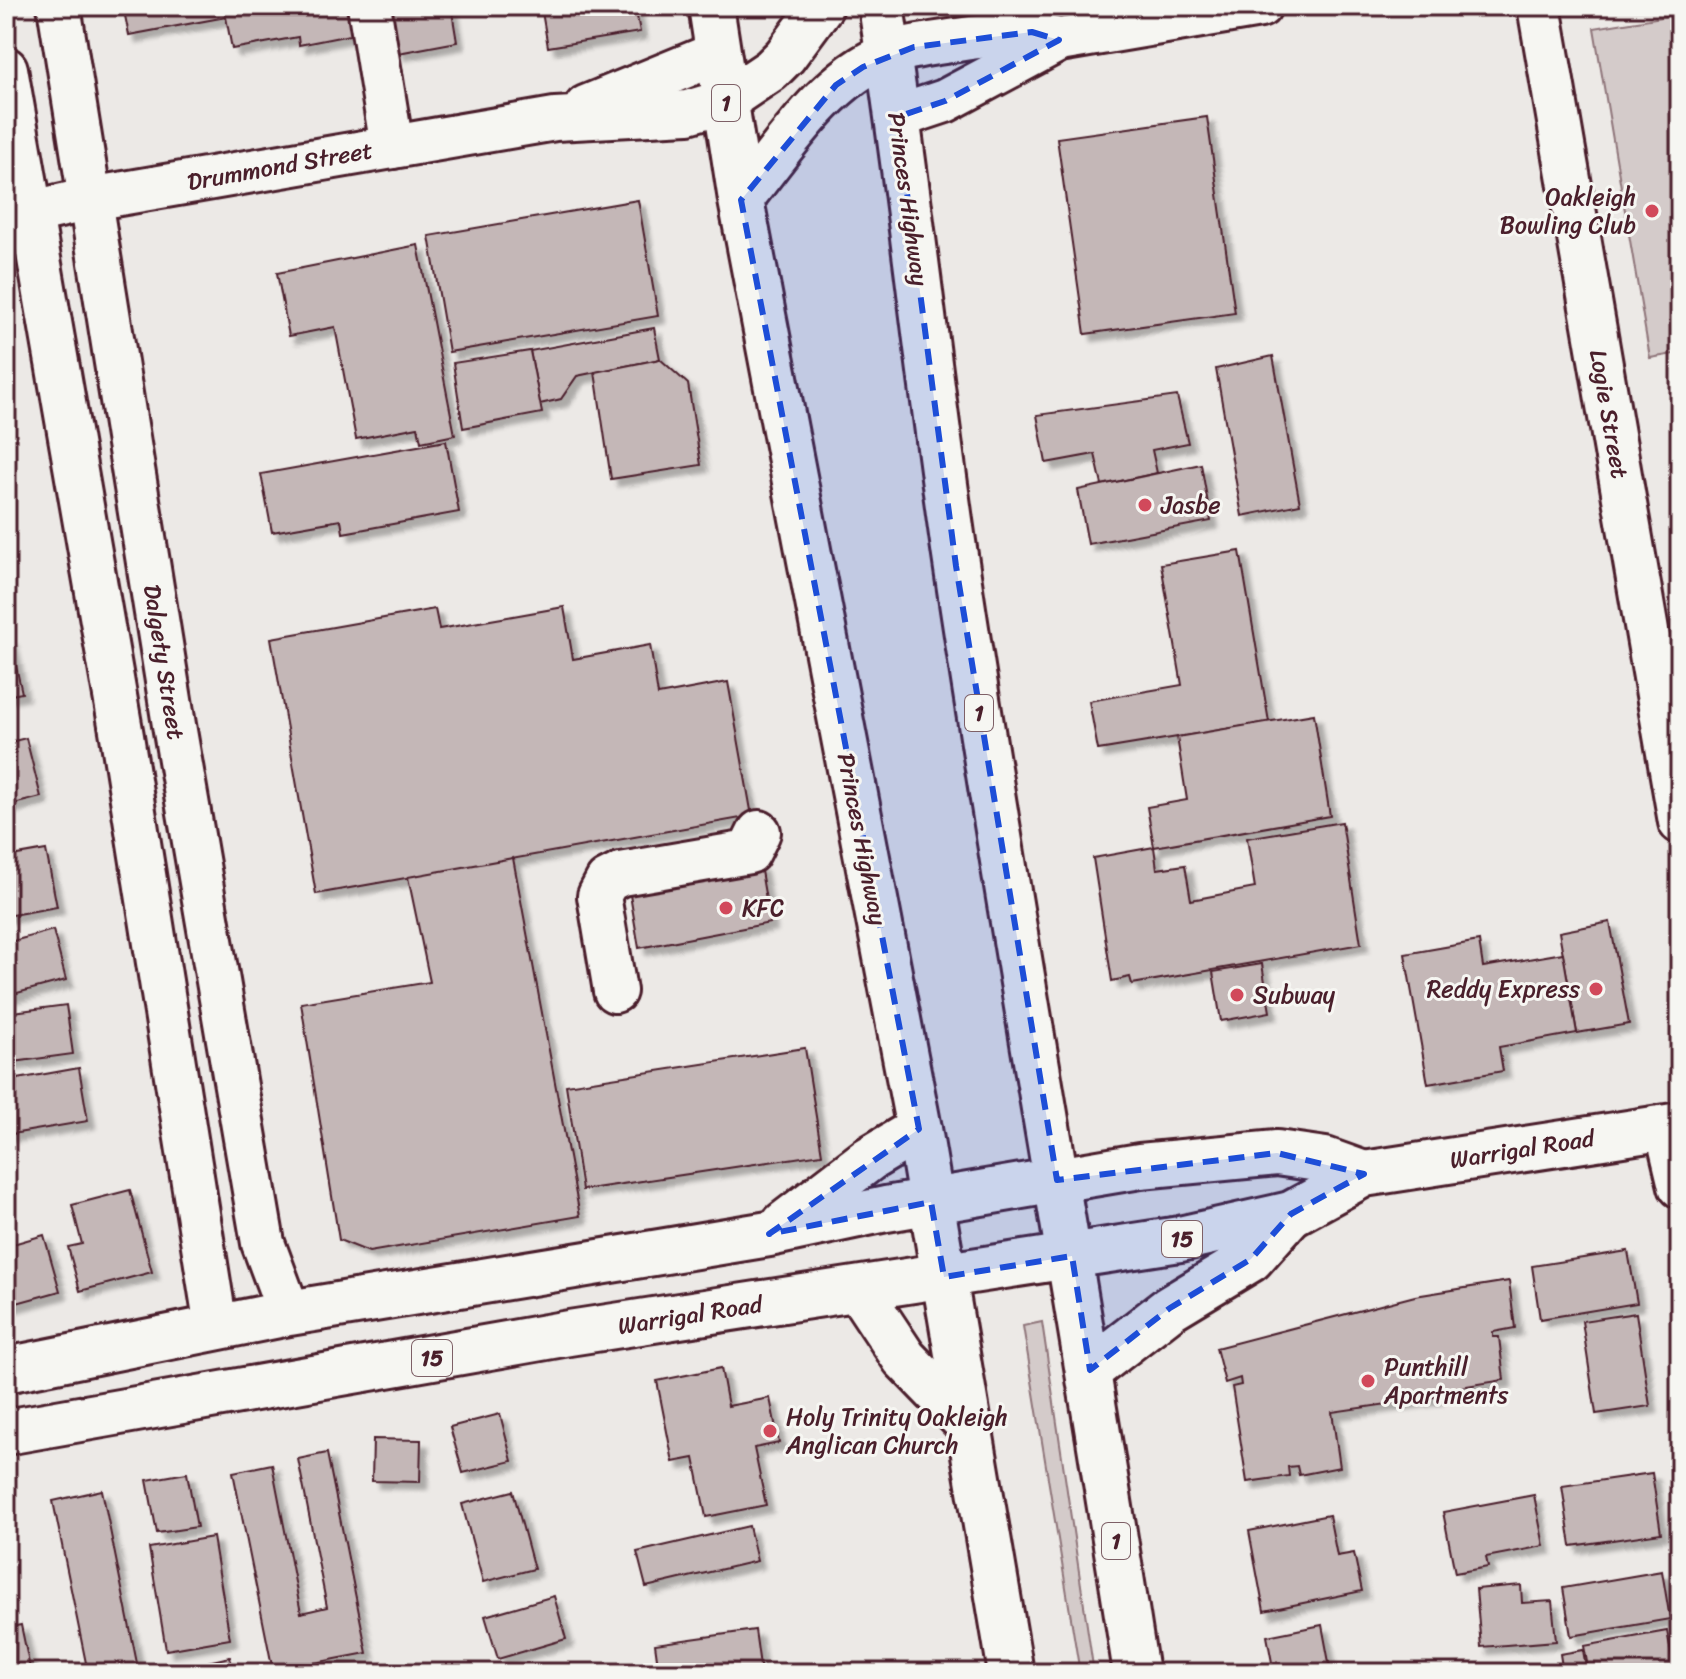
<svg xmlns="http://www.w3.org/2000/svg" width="1686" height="1679" font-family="Sriracha,sans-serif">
<defs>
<filter id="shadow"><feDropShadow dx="7" dy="7" stdDeviation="2" flood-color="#0004"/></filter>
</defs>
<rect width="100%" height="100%" fill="#ece9e6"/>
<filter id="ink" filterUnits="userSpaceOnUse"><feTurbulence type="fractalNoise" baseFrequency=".0125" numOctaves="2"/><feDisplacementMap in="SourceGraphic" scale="16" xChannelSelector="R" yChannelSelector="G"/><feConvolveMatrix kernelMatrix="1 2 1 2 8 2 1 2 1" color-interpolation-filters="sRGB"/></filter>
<g filter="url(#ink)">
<g fill="#d4cbca" stroke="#8f757a" stroke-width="2">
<polygon points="1680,14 1680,353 1650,358 1594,28"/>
<polygon points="1042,1322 1094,1673 1080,1673 1023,1326"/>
</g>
<g fill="#c4b7b7" stroke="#4a1f2b" stroke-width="2" filter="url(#shadow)">
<polygon points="123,6 360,6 365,32 299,45 298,37 232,49 226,17 129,35"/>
<polygon points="379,6 451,6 457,42 398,53"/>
<polygon points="541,6 635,6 640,32 548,47"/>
<polygon points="1207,117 1235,313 1085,334 1057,138"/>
<polygon points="638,200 658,316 449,352 429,236"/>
<polygon points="418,245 455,435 421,442 418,427 356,439 335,327 289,336 277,273"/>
<polygon points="654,328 660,359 577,376 561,399 540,404 530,351"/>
<polygon points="530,351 542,413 463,428 453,363"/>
<polygon points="1273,356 1300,504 1242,516 1216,369"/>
<polygon points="660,359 688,384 701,465 611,479 595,372"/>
<polygon points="1177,396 1188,443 1152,450 1157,473 1102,485 1095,454 1046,463 1037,415"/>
<polygon points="446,441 459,512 343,533 341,520 272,532 261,474"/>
<polygon points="1201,464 1211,521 1088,544 1078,490"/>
<polygon points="1240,551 1269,722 1098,750 1089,701 1182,685 1161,564"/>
<polygon points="564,607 573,659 650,645 658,695 728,682 752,816 316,894 271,638 435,609 439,629"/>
<polygon points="6,639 10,639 22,693 6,696"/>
<polygon points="1314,714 1330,816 1154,847 1147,807 1187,800 1177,737"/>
<polygon points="26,738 41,797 6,806 6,743"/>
<polygon points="1342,822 1361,944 1132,984 1130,977 1112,981 1093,858 1154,847 1157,869 1185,865 1191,900 1255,888 1247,838"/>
<polygon points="46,850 57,907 6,916 6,857"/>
<polygon points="513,858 580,1216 369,1252 339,1240 301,1003 430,982 408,877"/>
<polygon points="760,865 770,923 639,948 629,889"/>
<polygon points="1610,922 1629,1024 1577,1033 1559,932"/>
<polygon points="53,930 66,980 6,996 6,943"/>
<polygon points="1479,941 1483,967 1563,953 1577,1033 1499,1047 1503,1071 1428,1084 1405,954"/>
<polygon points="1262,964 1270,1012 1221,1021 1213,972"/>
<polygon points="66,1005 73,1054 6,1063 6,1013"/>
<polygon points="805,1048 822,1154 582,1190 566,1085"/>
<polygon points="79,1068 88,1121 6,1135 6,1081"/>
<polygon points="130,1190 152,1272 80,1291 68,1247 82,1244 72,1205"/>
<polygon points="44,1235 60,1291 6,1306 6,1246"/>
<polygon points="1628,1251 1637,1303 1540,1319 1532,1266"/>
<polygon points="1509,1281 1515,1328 1493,1332 1493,1337 1499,1337 1504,1380 1435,1391 1436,1397 1332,1412 1340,1467 1299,1475 1297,1466 1288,1467 1289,1476 1247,1482 1232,1387 1241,1385 1240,1378 1225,1383 1216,1348 1415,1296"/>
<polygon points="1636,1313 1650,1406 1596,1414 1582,1321"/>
<polygon points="721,1368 728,1406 770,1398 779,1443 754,1448 766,1505 706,1517 694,1458 673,1462 657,1381"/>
<polygon points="500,1414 512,1461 463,1473 450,1427"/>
<polygon points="373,1439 421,1440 420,1482 372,1481"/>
<polygon points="327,1453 367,1653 273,1671 233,1472 272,1464 301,1613 327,1607 298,1459"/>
<polygon points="187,1473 197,1527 157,1533 147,1480"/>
<polygon points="1652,1473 1661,1533 1571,1546 1562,1486"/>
<polygon points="102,1490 139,1673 88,1673 53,1501"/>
<polygon points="513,1491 534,1569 483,1582 462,1504"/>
<polygon points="1534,1495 1544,1546 1486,1557 1488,1567 1455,1573 1443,1512"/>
<polygon points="1329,1515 1337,1556 1354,1553 1362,1591 1264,1611 1249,1531"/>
<polygon points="749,1526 757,1561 646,1587 637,1552"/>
<polygon points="213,1537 230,1639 166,1650 149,1548"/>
<polygon points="1662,1571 1670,1619 1571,1636 1563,1588"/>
<polygon points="1521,1585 1522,1603 1552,1601 1556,1641 1481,1647 1476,1589"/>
<polygon points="554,1596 566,1639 498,1659 485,1616"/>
<polygon points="21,1625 31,1673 6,1673 6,1628"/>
<polygon points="1322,1625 1331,1673 1274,1673 1267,1636"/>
<polygon points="755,1630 761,1673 659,1673 655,1644"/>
<polygon points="1667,1631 1675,1673 1589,1673 1584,1646"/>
<polygon points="1583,1650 1587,1673 1563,1673 1560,1654"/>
<polygon points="230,1657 234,1673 192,1673 190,1666"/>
</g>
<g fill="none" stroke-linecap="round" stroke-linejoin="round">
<g stroke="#4a1f2b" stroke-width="48">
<g id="minor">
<polyline points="59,6 174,725 263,1243 289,1313"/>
<polyline points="369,6 392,147"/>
<polyline points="1539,6 1680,822"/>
<polyline points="6,69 122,736 216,1327"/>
<polyline points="586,107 718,53"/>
<polyline points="897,117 945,101 1059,40 1260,6"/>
<path d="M741,200C783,149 823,82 886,55C908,46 933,44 957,40C992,35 1025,30 1059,40"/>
<polyline points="6,218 90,199 555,119 688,112 725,101 771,70 785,56 822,6"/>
<polyline points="615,991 599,896 607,881 621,874 749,852 759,832"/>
<polyline points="1666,1127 1680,1186"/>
</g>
</g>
<g stroke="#4a1f2b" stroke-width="50">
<g id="highway">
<polyline points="711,6 741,200 919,1129 1011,1673"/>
<path d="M881,6C910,193 929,382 957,569C1012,938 1080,1304 1136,1673"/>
<polyline points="784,1224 869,1159 919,1129"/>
<polyline points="859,1290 904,1358 969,1425"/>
<polyline points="6,1370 289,1313 769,1234 886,1209 1140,1166 1277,1153 1325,1160 1364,1174"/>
<polyline points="1090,1370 1170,1308 1251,1259 1291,1214"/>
<polyline points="6,1432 569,1333 1180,1239 1291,1214 1364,1174 1680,1125"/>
</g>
</g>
<use href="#minor" stroke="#f6f6f2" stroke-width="42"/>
<use href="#highway" stroke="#f6f6f2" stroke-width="44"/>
</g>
</g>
<path fill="#1d4ed8" fill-opacity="0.2" stroke="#1d4ed8" stroke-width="6" stroke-dasharray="16 10" stroke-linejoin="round" d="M1032,32L1059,40L945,101L897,117L956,566L1057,1180L1277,1153L1364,1174L1291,1214L1251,1259L1170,1308L1090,1370L1072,1256L944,1277L931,1202L769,1234L919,1129L741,200L836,85L863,67L914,47Z"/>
<g fill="#d1495b" stroke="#f6f6f2" stroke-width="3">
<circle cx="1652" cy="211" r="8"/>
<circle cx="1145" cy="505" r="8"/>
<circle cx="726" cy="908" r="8"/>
<circle cx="1596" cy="989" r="8"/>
<circle cx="1237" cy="995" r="8"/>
<circle cx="1368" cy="1381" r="8"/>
<circle cx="770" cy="1431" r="8"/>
</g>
<g text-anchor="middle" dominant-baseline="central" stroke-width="6" stroke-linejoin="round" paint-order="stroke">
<g fill="#f6f6f2" stroke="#7e6067" stroke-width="2">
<rect x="712" y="85" width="28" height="36" rx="6"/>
<rect x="965" y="695" width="28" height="36" rx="6"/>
<rect x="1162" y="1221" width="40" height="36" rx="6"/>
<rect x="412" y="1340" width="40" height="36" rx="6"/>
<rect x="1102" y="1523" width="28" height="36" rx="6"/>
</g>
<g font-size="22" font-weight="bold" fill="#4a1f2b">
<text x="726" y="103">1</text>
<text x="979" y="713">1</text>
<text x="1182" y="1239">15</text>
<text x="432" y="1358">15</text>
<text x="1116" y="1541">1</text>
</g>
<g font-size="24" fill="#4a1f2b" stroke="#f6f6f2">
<text transform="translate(280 166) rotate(-10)">Drummond Street</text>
<text transform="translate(908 199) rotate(82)">Princes Highway</text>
<text transform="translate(1609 414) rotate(80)">Logie Street</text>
<text transform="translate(164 662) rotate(81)">Dalgety Street</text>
<text transform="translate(862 839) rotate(79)">Princes Highway</text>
<text transform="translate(1522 1149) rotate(-9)">Warrigal Road</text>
<text transform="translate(690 1315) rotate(-9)">Warrigal Road</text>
</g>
<g font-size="24" fill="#4a1f2b" stroke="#f6f6f2" text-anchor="start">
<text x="1636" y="197" text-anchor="end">Oakleigh<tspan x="1636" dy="28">Bowling Club</tspan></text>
<text x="1161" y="505">Jasbe</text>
<text x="742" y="908">KFC</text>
<text x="1580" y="989" text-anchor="end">Reddy Express</text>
<text x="1253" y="995">Subway</text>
<text x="1384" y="1367">Punthill<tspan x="1384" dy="28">Apartments</tspan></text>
<text x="786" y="1417">Holy Trinity Oakleigh<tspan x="786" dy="28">Anglican Church</tspan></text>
</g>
</g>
<rect width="1686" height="1679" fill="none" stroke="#f6f6f2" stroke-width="32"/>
<rect x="16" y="16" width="1654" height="1647" fill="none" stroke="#4a1f2b" stroke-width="3" filter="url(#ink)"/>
</svg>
